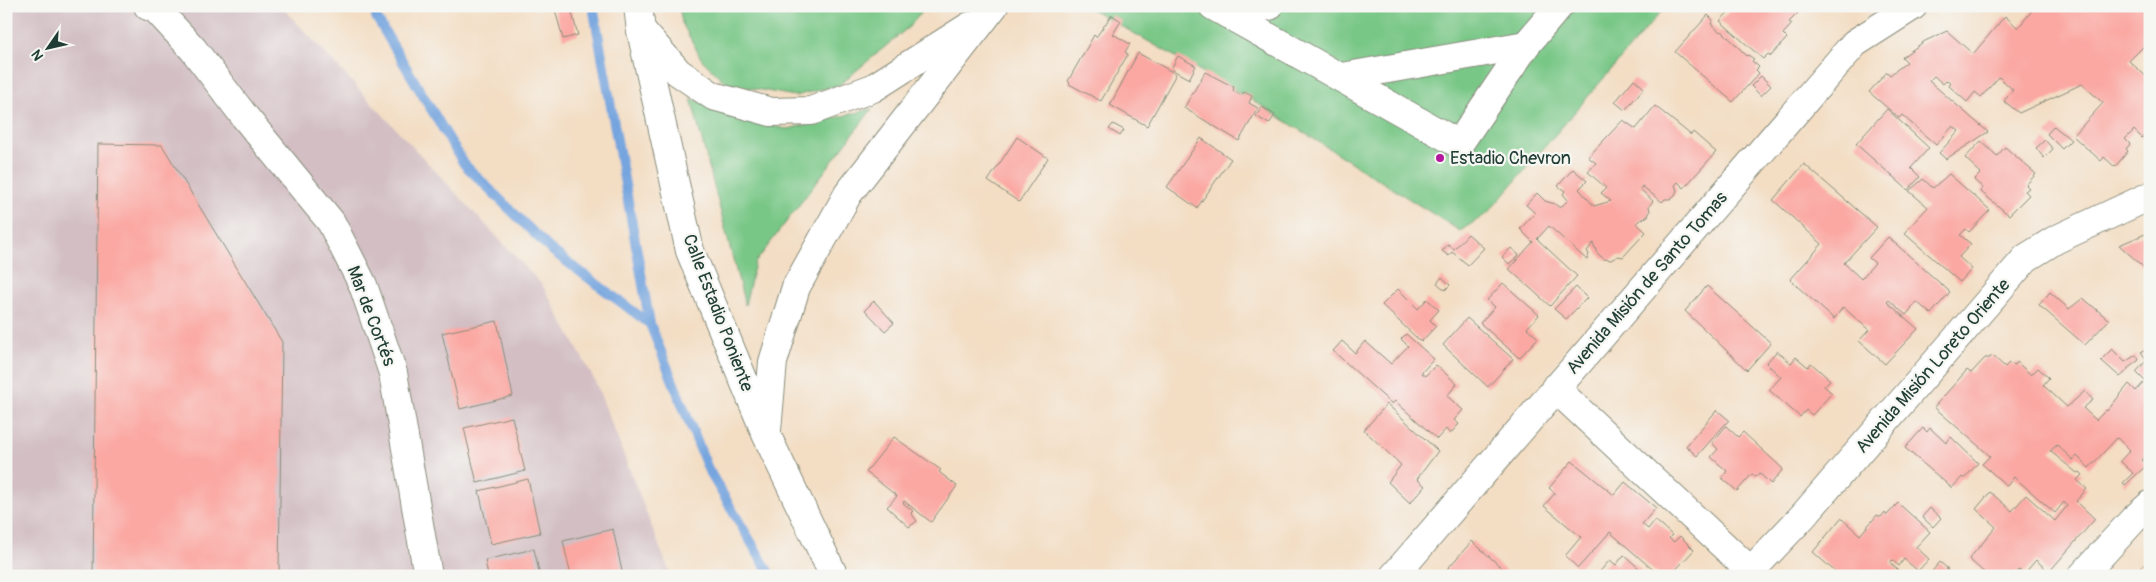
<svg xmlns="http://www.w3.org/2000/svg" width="2156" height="582" font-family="Pangolin,sans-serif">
<rect width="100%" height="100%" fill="#f6f6f2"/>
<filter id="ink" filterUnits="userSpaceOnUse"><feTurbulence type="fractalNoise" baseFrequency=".02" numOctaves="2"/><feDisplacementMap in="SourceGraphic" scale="10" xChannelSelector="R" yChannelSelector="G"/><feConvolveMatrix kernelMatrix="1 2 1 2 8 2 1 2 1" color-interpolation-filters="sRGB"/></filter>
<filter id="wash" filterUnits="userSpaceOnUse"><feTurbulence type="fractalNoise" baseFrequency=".0096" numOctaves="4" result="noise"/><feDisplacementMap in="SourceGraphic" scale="20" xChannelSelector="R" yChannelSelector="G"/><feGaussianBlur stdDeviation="1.12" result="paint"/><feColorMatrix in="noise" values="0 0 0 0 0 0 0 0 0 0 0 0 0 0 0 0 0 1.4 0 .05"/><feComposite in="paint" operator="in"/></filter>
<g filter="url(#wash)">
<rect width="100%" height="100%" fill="#f3ddc3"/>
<polygon fill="#d2bec3" points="6,6 281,6 543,286 595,381 671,576 6,576"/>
<g fill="#79c787" stroke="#4c825e">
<polygon points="679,6 927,6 910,26 839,85 795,96 727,84 702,60 682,23"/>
<polygon points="1086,6 1668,6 1658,15 1488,213 1460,231 1257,103"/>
<polygon points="691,98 747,122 788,129 872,109 755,263 745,305"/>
</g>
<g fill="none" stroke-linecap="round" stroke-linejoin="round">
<g stroke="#74a4de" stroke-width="10">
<polyline points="375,6 376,17 464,164 550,249 650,324 708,469 771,576"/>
<polyline points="593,6 650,324"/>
</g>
</g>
<g id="blocks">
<g fill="#fba8a3">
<polygon points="554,6 570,6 578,35 563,39"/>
<polygon points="1734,6 1805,6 1789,22 1792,24 1783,34 1787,38 1771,56 1768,54 1763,59 1720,21"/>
<polygon points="2033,6 2150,6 2150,40 2129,61 2150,80 2150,136 2146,133 2142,138 2134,130 2125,139 2130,144 2126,149 2128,151 2115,167 2104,157 2101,161 2073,136 2103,103 2082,84 2019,113 2004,101 2013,90 1999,77 1981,97 1975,92 1967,102 1949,86 1951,83 1947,80 1943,84 1934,76 1929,81 1988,132 1946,159 1939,153 1959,131 1953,126 1936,145 1902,115 1899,118 1869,92 1887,72 1890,75 1907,62 1902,57 1925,41 1947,31 1973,54 2005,16 2018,28 2034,8"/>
<polygon points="1112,15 1121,21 1113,34 1130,44 1125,52 1128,54 1101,101 1069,84 1070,83 1068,81 1094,35 1096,37"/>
<polygon points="1708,15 1713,20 1711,24 1720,32 1722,31 1747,56 1748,55 1754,59 1752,61 1759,67 1756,70 1759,73 1733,102 1675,52"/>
<polygon points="1138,53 1176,74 1147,126 1110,105"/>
<polygon points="1178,56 1196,66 1189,79 1171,69"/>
<polygon points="1205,72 1234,87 1233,91 1241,95 1244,92 1252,96 1249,103 1258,108 1239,141 1184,108"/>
<polygon points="1761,76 1771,86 1761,96 1751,86"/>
<polygon points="1634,79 1644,88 1625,110 1615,102"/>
<polygon points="1655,106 1691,135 1693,132 1716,152 1684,188 1678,182 1675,185 1677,190 1675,195 1670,199 1665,199 1662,202 1642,186 1640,189 1653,201 1649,206 1650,211 1648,216 1636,223 1646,232 1623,257 1618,256 1611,260 1604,259 1597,253 1593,243 1587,251 1589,254 1587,260 1549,226 1537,239 1577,276 1550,306 1509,269 1533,242 1520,229 1535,213 1526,205 1537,193 1545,201 1555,204 1560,208 1568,200 1563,194 1565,191 1558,186 1573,169 1587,181 1579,189 1594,206 1611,201 1601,193 1606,188 1588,172 1596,163 1588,157 1623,120 1636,129"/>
<polygon points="1262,107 1275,115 1269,124 1256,116"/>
<polygon points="1887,109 1929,148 1911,168 1920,177 1908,190 1856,144"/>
<polygon points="1113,124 1124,130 1120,136 1109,129"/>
<polygon points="2054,126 2071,140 2062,149 2047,134"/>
<polygon points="1017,137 1048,158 1019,202 988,181"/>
<polygon points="1201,138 1231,159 1197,208 1167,187"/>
<polygon points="2045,140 2053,149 2044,158 2036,148"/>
<polygon points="1981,141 1997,156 2005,147 2036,174 2026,185 2029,188 2025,191 2029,195 2009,215 1980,191 1983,188 1974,180 1981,173 1965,158"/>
<polygon points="98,144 162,145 282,342 279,576 93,576"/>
<polygon points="1804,164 1877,227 1844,263 1861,279 1875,263 1869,258 1888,237 1950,292 1931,314 1917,302 1906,315 1889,300 1887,302 1918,329 1885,364 1859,341 1869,330 1843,307 1834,319 1790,280 1822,244 1773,200"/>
<polygon points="1949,174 1990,210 1969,232 1966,229 1960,235 1971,244 1959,257 1972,269 1960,282 1904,233 1928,207 1909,191 1923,179 1933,188"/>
<polygon points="2150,232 2150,273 2119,245"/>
<polygon points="1468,234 1484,248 1468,265 1452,252 1449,256 1442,251 1448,244 1454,249"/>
<polygon points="1511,248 1519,255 1509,264 1502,257"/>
<polygon points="1442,277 1450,285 1445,290 1437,283"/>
<polygon points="1503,283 1539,315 1527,328 1538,338 1519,358 1480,323 1495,307 1487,300"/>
<polygon points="1707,286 1771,343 1747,370 1685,311"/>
<polygon points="1576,287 1587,298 1566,319 1554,309"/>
<polygon points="1398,289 1418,309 1427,299 1439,310 1430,320 1436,326 1421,342 1382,305"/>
<polygon points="2050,292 2069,309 2083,298 2109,320 2085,345 2039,305"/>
<polygon points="874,301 894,323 885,331 865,310"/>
<polygon points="1467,318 1513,359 1488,387 1443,345"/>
<polygon points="497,321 513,396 460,409 442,333"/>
<polygon points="1406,334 1434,359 1421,373 1425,376 1436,365 1457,384 1447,396 1463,410 1454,420 1459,424 1450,434 1446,429 1437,439 1395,401 1392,404 1333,351 1342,341 1355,353 1365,341 1391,364 1408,346 1401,339"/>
<polygon points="2150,347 2150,451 2141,460 2147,465 2125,485 2123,483 2133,473 2120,461 2130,450 2117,438 2089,468 2077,456 2073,460 2057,445 2050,451 2077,473 2079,472 2082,475 2077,480 2087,489 2076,501 2095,519 2049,572 2036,560 2024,574 2019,570 2014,576 2010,573 2007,576 1988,576 1969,559 1996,527 1976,509 1990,492 2012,511 2026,495 2055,521 2067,506 2064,502 2055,513 2014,477 2007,486 1982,464 1990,456 1934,407 1967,370 1971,373 1985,358 1990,358 1992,355 2005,367 2009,363 2015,365 2017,362 2031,375 2038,368 2049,378 2043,385 2067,407 2085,391 2093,400 2083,408 2096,420 2106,410 2107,411 2129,384 2136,391 2145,381 2136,372 2147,360 2141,352"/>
<polygon points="2112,349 2125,362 2136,355 2139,360 2127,369 2128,370 2120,377 2101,360"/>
<polygon points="1777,351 1791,363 1796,357 1808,367 1811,363 1830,380 1824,386 1832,393 1812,415 1806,410 1800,417 1769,390 1781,377 1766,363"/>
<polygon points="1387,404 1438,451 1417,479 1425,486 1410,503 1388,482 1401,465 1364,430"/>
<polygon points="1717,410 1729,420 1697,456 1686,446"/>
<polygon points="512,417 525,471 477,483 464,428"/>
<polygon points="1726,426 1738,437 1743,432 1783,469 1771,484 1759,473 1756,477 1752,474 1737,491 1722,478 1727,471 1711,457 1718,449 1712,443"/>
<polygon points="1923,428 1927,432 1930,428 1946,443 1951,437 1978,463 1964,479 1962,477 1952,488 1905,448"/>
<polygon points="894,437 941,470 939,472 957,486 931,522 904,501 903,503 913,511 911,513 917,521 909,527 887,507 897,496 866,472"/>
<polygon points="1572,461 1614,495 1625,482 1656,508 1642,524 1648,529 1655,520 1672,535 1669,538 1674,542 1680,536 1694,550 1670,576 1660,576 1610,532 1578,568 1565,556 1581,537 1544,506 1555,493 1549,488"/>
<polygon points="528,479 540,533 491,544 479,491"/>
<polygon points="1898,503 1930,532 1916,547 1929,559 1918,571 1904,559 1899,566 1892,560 1890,563 1905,576 1888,576 1884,572 1881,576 1840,576 1813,552 1841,518 1860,535 1877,515 1881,517 1885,512 1887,515"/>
<polygon points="1930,508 1941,518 1933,527 1922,517"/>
<polygon points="613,529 623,576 571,576 563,541"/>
<polygon points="1472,541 1511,576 1441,576"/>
<polygon points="534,549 540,576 488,576 485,560"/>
<polygon points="1624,555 1641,570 1637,574 1640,576 1596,576 1610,560 1616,565"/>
<polygon points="2150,557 2150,576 2134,576"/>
<polygon points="1940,562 1948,569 1946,569 1953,576 1928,576"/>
</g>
</g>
</g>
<g filter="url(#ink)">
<use href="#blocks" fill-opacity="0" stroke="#898d7c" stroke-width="1"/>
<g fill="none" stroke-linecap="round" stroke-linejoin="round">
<g stroke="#898d7c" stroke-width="30">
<g id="minor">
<polyline points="148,6 155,8 193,49 245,117 331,222 363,285 393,373 428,576"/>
<polyline points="638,6 641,31 690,251 766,434 834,576"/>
<polyline points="1213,6 1459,144 1526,45 1559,6"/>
<polyline points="1228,14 1269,6"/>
<polyline points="643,32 678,72 713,96 771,112 811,111 873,88 970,26"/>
<polyline points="1342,77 1526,45"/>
<polyline points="1555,388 1756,576"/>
<polyline points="767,430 773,362 796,287 848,194 994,6"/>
<polyline points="1394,576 1855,43 1913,6"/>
<polyline points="1746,576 1803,516 2026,258 2055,240 2150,196"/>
<polyline points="2082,576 2133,520 2150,505"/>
</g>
</g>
<use href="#minor" stroke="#fff" stroke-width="28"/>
</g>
</g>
<circle fill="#b5179e" stroke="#f6f6f2" stroke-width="2" cx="1440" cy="158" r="5"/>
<g text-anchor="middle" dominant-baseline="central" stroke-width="4.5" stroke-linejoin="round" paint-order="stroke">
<g font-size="18" fill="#1f3d34" stroke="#f6f6f2" text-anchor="start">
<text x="1450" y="158">Estadio Chevron</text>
</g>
<g font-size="18" fill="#1f3d34" stroke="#f6f6f2">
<text transform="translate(1647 283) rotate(-49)">Avenida Misión de Santo Tomas</text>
<text transform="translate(718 313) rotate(69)">Calle Estadio Poniente</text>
<text transform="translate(371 316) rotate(69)">Mar de Cortés</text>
<text transform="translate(1933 366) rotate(-49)">Avenida Misión Loreto Oriente</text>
</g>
</g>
<rect width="2156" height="582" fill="none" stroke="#f6f6f2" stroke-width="25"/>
<g transform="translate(48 48) rotate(236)" stroke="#f6f6f2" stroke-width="4" paint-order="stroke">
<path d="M0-4L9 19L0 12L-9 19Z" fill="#1f3d34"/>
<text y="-8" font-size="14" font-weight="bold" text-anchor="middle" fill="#1f3d34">N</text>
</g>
</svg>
